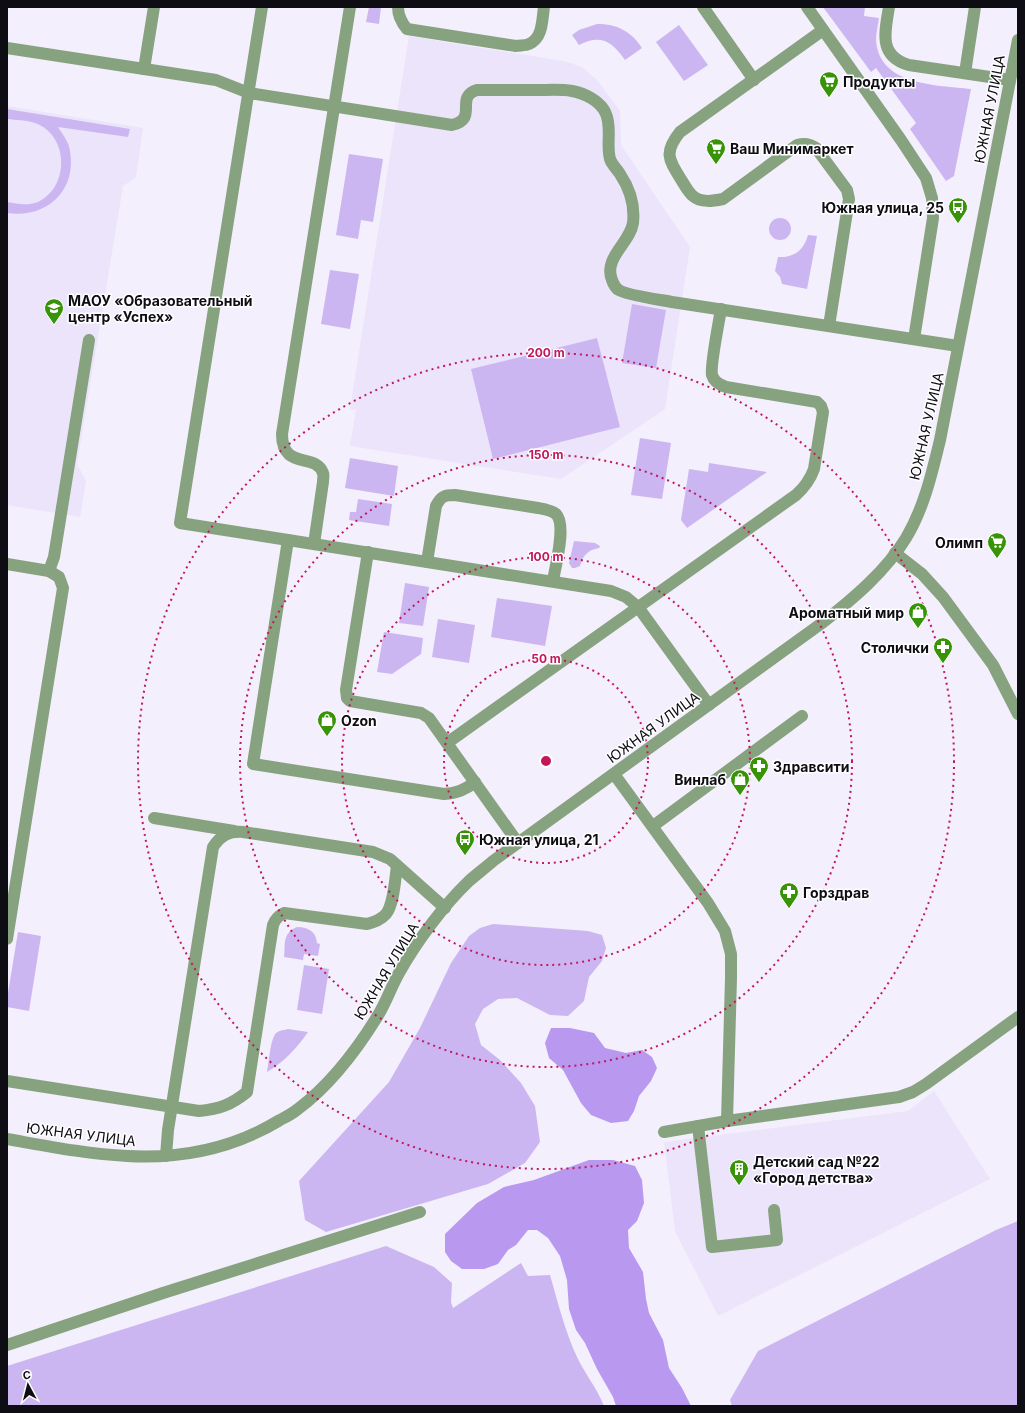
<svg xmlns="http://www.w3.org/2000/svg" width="1025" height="1413" font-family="Inter,sans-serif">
<rect width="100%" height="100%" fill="#f3effc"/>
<g fill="#ece4fb">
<polygon points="409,36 557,60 571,63 583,68 598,81 620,111 621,145 690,247 665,409 561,479 350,446 356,410 350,409"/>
<polygon points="7,106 143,128 136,177 123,186 77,464 86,481 80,517 7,505"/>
<polygon points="934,1091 990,1179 718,1316 675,1231 664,1142 908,1111"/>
</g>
<g fill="#ccb6f2">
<polygon points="369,7 381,7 379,24 366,22"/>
<path d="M823,7H865L864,16L879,18C878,25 876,33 876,40C879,86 937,85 971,89L954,176L946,181L910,129L916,123L876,68L871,72Z"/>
<path d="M597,24C617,24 631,31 642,48L625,60C612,41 600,34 579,45L572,35L579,30Z"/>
<polygon points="679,25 708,65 684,81 656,42"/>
<path d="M7,109L130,129L128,137L58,127C63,135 69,142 70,151C77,191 46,219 7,213V202C17,204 28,206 38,202C70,187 69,135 35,123C26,120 16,120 7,119Z"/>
<polygon points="349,154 383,159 373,222 361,220 358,239 336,235"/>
<circle cx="780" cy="229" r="11"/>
<path d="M808,235L817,236L807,289L782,284L780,277L775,271L778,257C794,258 804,250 808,235Z"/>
<polygon points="330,270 359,274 350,329 321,324"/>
<polygon points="632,304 666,310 656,368 622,363"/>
<polygon points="597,338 620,427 493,459 471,369"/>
<polygon points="640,438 671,443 662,499 631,495"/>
<polygon points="350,458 398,466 394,496 345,488"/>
<polygon points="709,463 767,472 687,528 681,520 689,469 708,472"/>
<polygon points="358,499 392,504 389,526 349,520 350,512 356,512"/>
<path d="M574,541L595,543L600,546L599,548C588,550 583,555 580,566L575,568H572L569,563Z"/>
<polygon points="405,583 429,587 423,626 399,623"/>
<polygon points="497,598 552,606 545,646 491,637"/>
<polygon points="438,619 475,625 469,663 432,657"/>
<polygon points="384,632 423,638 421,654 392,674 377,672"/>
<polygon points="493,924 588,931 602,935 606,948 602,961 589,977 584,1001 568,1016 550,1015 517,998 498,999 483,1009 475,1024 481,1045 500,1060 521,1083 535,1106 540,1142 525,1163 488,1184 326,1232 305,1220 299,1181 389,1082 420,1028 451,963 469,936 480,928"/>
<path d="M297,927C309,927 316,932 317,943L320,944L318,956L304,954L303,960L284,957C286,945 281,934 297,927Z"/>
<polygon points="18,932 41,936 29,1011 7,1007 7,999"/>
<polygon points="304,965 329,969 322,1014 297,1010"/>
<path d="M288,1029L308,1032C297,1048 284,1062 267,1072C269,1063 270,1040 276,1033C280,1030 284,1030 288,1029Z"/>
<polygon points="1018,1221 1018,1406 732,1406 730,1400 758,1351 996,1230"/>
<path d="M386,1246L434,1267L452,1283L451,1302L453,1308L521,1263L528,1276L550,1275C558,1303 565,1331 577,1357C585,1374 597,1388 604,1406H7V1366Z"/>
</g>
<g fill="#b998f0">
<polygon points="551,1028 570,1028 594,1033 605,1048 626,1053 642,1050 652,1057 657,1068 651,1081 639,1096 634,1111 628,1121 611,1123 591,1115 581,1103 563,1070 549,1058 545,1043"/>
<polygon points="589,1160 613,1160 635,1166 642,1180 644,1203 637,1221 628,1230 629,1248 643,1272 646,1299 649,1313 663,1340 669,1368 682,1388 691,1406 616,1406 613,1397 597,1369 585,1343 576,1330 569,1309 567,1280 560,1256 548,1238 537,1230 528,1230 516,1245 508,1250 498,1264 484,1269 462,1269 451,1261 445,1252 445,1234 477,1203 504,1187 534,1180"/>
</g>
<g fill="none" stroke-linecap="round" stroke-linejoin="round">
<g stroke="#87a27f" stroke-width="12">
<polyline points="262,7 180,523 611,591 626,597 638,607 709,705"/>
<path d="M398,7C398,16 401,22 407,29L516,46C520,45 525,46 529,44C543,38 542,20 544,7"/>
<polyline points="703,7 754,80"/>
<polyline points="807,7 901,140 926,178 932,198 933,218 914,339"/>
<path d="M889,7C885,32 878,56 909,65L1010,80"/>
<path d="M823,30L680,132C663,153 669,160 682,181C685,186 689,193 693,196C701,203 713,201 723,199L797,145C805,143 809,144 816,148L847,190L849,199L829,326"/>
<path d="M7,48L216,80L249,93L452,125C479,119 454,97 477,90C497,90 518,90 538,90C549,90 561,89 572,91C584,93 601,101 606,114C612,128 606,144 610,159C612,165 617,169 620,174C630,189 635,205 633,223C630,243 603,258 612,280C613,283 616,289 619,290C625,295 662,300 672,302L958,346"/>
<polyline points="144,69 154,7"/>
<polyline points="965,73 975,7"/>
<path d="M288,540L253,764L444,794C457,793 465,790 475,782"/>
<path d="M314,544L323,482C323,479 324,475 323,473C316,452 282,471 282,434L350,7"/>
<polyline points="368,552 346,690 347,698 350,701 421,713 429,718 518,843"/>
<polyline points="895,553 922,574 943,597 993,665 1018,714"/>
<path d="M427,562L436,506C441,496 445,495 455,495L538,508C544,509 551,510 556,514C567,525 555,567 553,581"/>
<polyline points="7,564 49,571 59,577 63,588 7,939"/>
<polyline points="49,571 54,557 89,340"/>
<path d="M447,743L796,495C805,487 810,480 814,469L823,412L821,406L817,402L726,387C720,385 714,382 712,375C710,366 719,322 721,309"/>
<polyline points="614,774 708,903 725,931 731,954 731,978 727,1121"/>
<polyline points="154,818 234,831"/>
<polyline points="653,826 802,716"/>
<path d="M7,1081L199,1111C219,1109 231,1105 247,1092L273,925C275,919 278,916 284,913L367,924C374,922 381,920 386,914C394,904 395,879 397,866"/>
<polyline points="698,1126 712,1247 777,1240 774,1210"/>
<polyline points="664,1132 727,1121 899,1097 913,1092 926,1084 1018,1017"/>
<path d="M7,1139C47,1146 87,1154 127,1156C181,1159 234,1148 280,1120C286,1117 293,1113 298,1109C330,1085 356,1051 377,1017C386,1003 391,987 399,973C417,941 443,906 469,881C477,874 485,868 493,861L822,623C853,599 886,571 906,538C924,508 932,473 940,440L1018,40"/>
<path d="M166,1156L168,1130L213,847C221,835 229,831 243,832L373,852L390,859L445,908"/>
<polyline points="7,1345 163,1293 420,1212"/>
</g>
</g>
<g fill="none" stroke="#c2185b" stroke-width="2" stroke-dasharray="2 4">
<circle cx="546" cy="761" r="102"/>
<circle cx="546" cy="761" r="204"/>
<circle cx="546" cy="761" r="306"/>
<circle cx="546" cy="761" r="408"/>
</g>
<defs>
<g id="supermarket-pin" transform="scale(1)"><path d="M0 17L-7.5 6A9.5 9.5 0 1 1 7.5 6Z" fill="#399308" stroke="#fff"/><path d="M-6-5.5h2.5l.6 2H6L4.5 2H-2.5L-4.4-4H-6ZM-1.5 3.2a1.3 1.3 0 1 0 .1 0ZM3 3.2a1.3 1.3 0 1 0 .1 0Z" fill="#fff"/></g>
<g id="bus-pin" transform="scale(1)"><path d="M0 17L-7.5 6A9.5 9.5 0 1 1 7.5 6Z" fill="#399308" stroke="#fff"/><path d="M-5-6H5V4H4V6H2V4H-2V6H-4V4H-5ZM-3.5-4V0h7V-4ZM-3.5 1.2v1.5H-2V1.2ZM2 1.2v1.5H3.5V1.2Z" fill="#fff"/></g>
<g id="school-pin" transform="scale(1)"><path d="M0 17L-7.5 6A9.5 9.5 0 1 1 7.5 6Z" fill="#399308" stroke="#fff"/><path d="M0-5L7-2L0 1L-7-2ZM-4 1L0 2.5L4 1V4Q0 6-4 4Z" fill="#fff"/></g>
<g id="shop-pin" transform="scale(1)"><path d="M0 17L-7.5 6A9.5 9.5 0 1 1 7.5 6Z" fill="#399308" stroke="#fff"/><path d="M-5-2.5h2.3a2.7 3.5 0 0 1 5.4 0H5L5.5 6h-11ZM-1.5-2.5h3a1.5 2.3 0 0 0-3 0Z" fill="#fff"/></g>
<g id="pharmacy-pin" transform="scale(1)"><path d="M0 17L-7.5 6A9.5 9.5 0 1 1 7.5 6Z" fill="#399308" stroke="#fff"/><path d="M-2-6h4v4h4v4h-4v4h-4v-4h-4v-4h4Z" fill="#fff"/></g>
<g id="building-pin" transform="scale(1)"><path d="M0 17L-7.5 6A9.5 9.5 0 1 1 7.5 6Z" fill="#399308" stroke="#fff"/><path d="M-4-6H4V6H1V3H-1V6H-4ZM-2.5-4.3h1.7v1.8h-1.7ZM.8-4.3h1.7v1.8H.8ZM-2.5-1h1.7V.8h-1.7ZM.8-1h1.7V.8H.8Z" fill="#fff"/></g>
</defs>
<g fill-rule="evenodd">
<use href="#supermarket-pin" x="829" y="81"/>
<use href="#supermarket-pin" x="716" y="148"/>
<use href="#bus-pin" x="958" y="207"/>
<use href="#school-pin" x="54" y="308"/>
<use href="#supermarket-pin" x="997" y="542"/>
<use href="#shop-pin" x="918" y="612"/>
<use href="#pharmacy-pin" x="943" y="647"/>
<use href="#shop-pin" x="327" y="720"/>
<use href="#pharmacy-pin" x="759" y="766"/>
<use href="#shop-pin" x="740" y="779"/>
<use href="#bus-pin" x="465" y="839"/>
<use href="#pharmacy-pin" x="789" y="892"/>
<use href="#building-pin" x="739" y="1169"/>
</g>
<g text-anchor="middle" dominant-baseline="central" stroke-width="3" stroke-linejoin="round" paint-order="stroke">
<g font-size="14" font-weight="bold" fill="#0f0d14" stroke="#fff" text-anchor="start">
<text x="843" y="81">Продукты</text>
<text x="730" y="148">Ваш Минимаркет</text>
<text x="944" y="207" text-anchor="end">Южная улица, 25</text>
<text x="68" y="300">МАОУ «Образовательный<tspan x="68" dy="16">центр «Успех»</tspan></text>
<text x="983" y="542" text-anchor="end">Олимп</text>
<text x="904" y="612" text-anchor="end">Ароматный мир</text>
<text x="929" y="647" text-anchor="end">Столички</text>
<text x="341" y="720">Ozon</text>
<text x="773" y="766">Здравсити</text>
<text x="726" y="779" text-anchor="end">Винлаб</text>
<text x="479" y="839">Южная улица, 21</text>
<text x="803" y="892">Горздрав</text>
<text x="753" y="1161">Детский сад №22<tspan x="753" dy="16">«Город детства»</tspan></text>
</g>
<g font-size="14" fill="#0f0d14" stroke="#fff">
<text transform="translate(989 109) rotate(-79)">ЮЖНАЯ УЛИЦА</text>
<text transform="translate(926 426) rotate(-77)">ЮЖНАЯ УЛИЦА</text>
<text transform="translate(653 727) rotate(-36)">ЮЖНАЯ УЛИЦА</text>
<text transform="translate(386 971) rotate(-59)">ЮЖНАЯ УЛИЦА</text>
<text transform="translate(81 1134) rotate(7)">ЮЖНАЯ УЛИЦА</text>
</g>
</g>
<circle cx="546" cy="761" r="6" fill="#c2185b" stroke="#fff" stroke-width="2"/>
<g font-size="12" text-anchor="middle" font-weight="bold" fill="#c2185b" stroke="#fff" stroke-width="3" stroke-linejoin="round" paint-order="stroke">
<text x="546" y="357">200 m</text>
<text x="546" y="459">150 m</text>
<text x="546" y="561">100 m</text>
<text x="546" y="663">50 m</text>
</g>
<rect width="1025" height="1413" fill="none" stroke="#0f0d14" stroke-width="16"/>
<g transform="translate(28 1385) rotate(353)" stroke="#ffffff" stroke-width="3" paint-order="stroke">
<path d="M0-3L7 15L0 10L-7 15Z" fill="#0f0d14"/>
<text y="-6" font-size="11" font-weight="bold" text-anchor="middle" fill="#0f0d14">С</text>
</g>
</svg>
